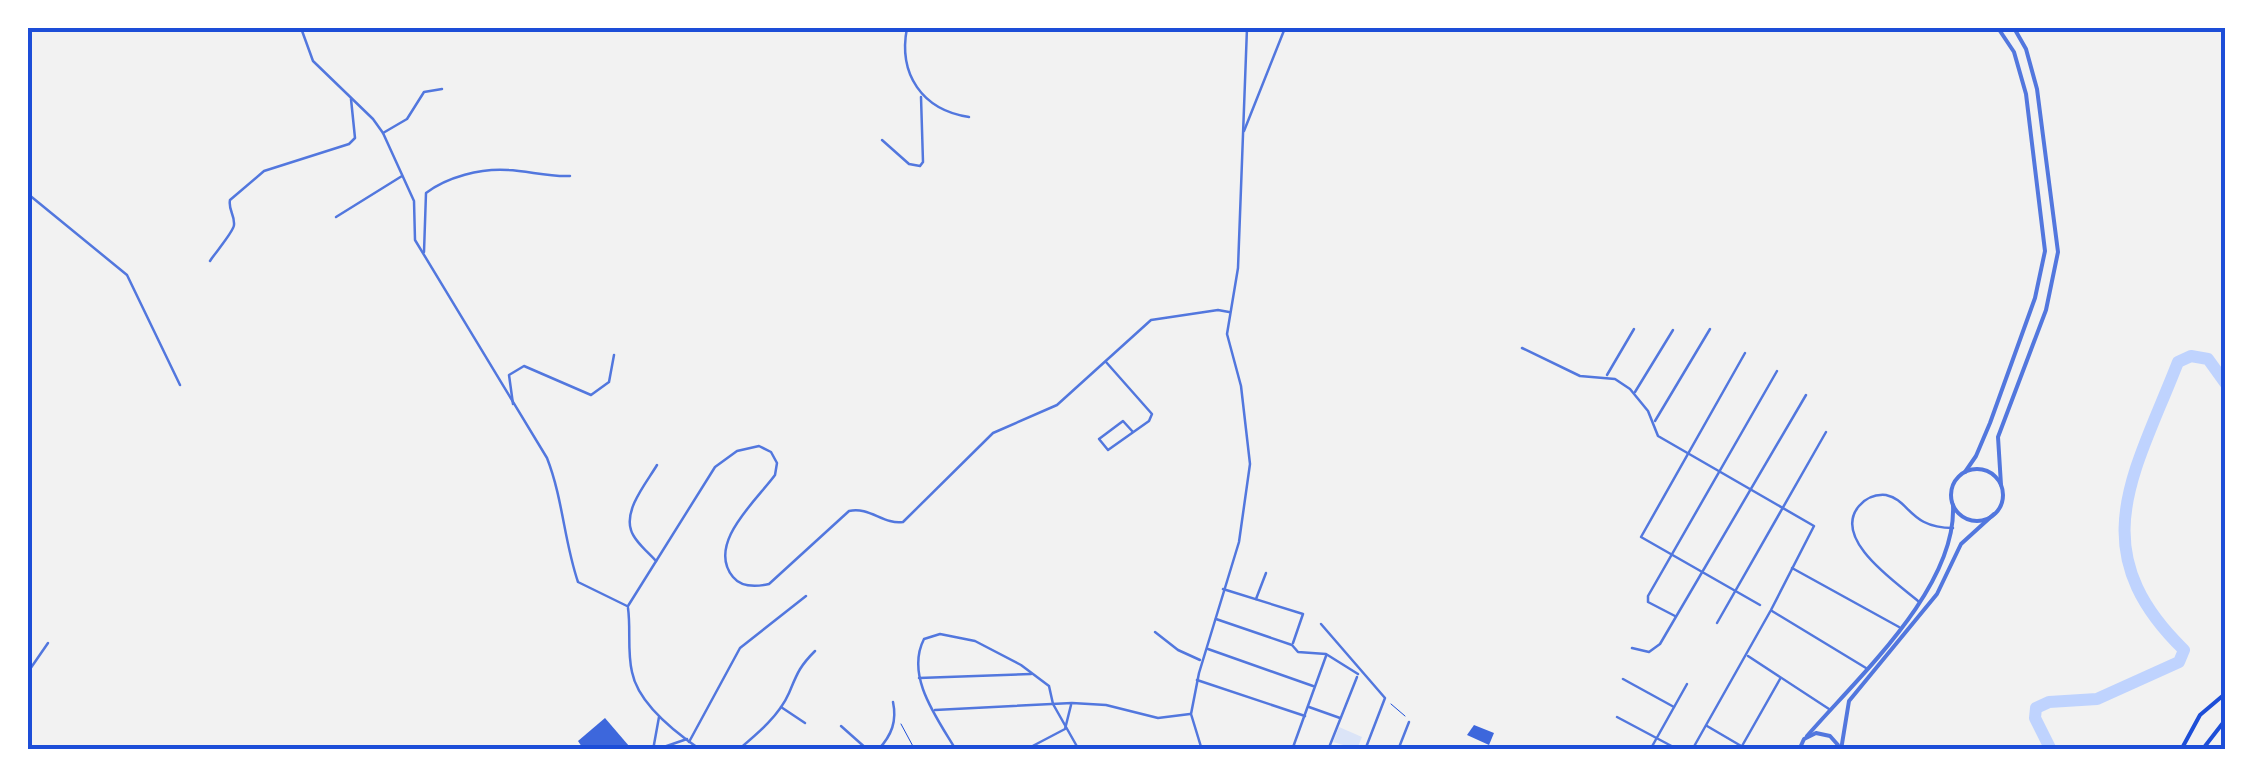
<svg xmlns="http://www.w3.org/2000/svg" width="2253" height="777" font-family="Figtree,sans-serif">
<rect width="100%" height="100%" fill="#f2f2f2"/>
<polygon fill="#dbe4f7" points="1339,727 1362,737 1357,749 1333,742"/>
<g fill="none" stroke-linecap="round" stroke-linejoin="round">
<path stroke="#bfd3fe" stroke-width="12" d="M2051,750L2035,718L2036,708L2049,702L2097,699L2179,662L2184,650C2081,550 2134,475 2178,362L2191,356L2208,359L2226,384"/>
</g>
<g fill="#3d67dc">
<polygon points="605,718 629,746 625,750 584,750 578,741"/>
<polygon points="1474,725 1494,733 1489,745 1467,735"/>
</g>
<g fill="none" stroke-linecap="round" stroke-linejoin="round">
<g stroke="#1d4ed8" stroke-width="1">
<polyline points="1391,704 1405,716"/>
<polyline points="901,724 915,750"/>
</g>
<g stroke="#5277de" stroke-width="2.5">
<polyline points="1155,632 1178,650 1200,660"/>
<polyline points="1208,649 1313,686"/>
</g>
<g stroke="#5277de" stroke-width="2.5">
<path d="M301,28L313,61L373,119L383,133L414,201L415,240L547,458C563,499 564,541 578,582L627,606"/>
<path d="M907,28C898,74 922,110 969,117"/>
<polyline points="1244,131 1285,28"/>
<polyline points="383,133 407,119 424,92 442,89"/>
<polyline points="882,140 909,164 920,166 923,162 921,97"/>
<polyline points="28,194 127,275 180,385"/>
<polyline points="336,217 402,176"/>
<path d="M424,252L426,193C447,177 481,168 508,170C529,171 548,177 570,176"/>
<path d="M210,261C215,253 234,231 234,225C235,215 228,210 230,200L264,171L349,144L355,138L351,99"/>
<polyline points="1522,348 1580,376 1615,379 1630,389 1648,411 1658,436 1814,526 1771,610 1692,750"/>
<polyline points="1745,353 1641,537 1760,605"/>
<polyline points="1106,362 1152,414 1149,421 1108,450 1099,439 1123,421 1133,432"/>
<polyline points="1607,375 1634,329"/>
<polyline points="1635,392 1673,330"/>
<polyline points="513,404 509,375 524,366 591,395 609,382 614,355"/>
<polyline points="1655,421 1710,329"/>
<path d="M656,561C648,552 634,541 631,530C624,509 647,482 657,465"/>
<polyline points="1792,568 1899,627"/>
<polyline points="1223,589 1303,614 1293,643"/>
<polyline points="1256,599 1266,573"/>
<path d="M1918,601C1897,583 1831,539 1859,506C1866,498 1875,494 1886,495C1910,500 1909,528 1953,528"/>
<path d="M628,606L715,467L737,451L759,446L771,452L777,463L775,475C756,501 706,544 733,577C742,588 756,587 769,584L849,511C869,506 884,525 903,522L993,433L1057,405L1151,320L1218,310L1229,312"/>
<path d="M628,608C631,629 627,651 632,672C638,703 676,733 701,750"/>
<polyline points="1772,611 1866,668"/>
<polyline points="1675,616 1648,602 1648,596 1777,371"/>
<polyline points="1216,619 1292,645 1298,652 1326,654 1358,674"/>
<polyline points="1717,623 1826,432"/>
<polyline points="1321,624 1385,698 1365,750"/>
<polyline points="1632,648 1649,652 1660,644 1806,395"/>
<polyline points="1748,656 1829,709"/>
<polyline points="28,672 48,643"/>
<polyline points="919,678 1031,674"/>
<polyline points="1623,679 1674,707"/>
<polyline points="1197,680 1305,716"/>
<polyline points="781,707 805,723"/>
<polyline points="1309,707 1340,718"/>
<polyline points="935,710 1072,703 1106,705 1158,718 1190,714"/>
<polyline points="1617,717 1679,750"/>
<polyline points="841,726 868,750"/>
<polyline points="1707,726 1748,750"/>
<polyline points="689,742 740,648 806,596"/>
<polyline points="1742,746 1780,679"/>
<polyline points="568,749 569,750"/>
<polyline points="653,750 659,717"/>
<polyline points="655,750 687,739"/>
<path d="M738,750C757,734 779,716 789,693C797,674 799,667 815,651"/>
<path d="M878,750C892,735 897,721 893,702"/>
<path d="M956,750C937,718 905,676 924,639L940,634L975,641L1021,665L1049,686L1053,704L1079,750"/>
<polyline points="1025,750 1065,729 1071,705"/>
<polyline points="1202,750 1191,714 1199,673 1239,542 1250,464 1241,386 1227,334 1238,268 1247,28"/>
<polyline points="1292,750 1326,656"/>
<polyline points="1328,750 1357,677"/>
<polyline points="1398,750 1409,722"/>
<polyline points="1650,750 1687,684"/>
</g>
<g stroke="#5277de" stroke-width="4">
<circle cx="1977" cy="495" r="26"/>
<polyline points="1965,472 1976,456 1990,423 2035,298 2045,251 2026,94 2014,52 1998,28"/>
<polyline points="2001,485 1998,437 2046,310 2058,252 2037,89 2026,49 2014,28"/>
<path d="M1807,736C1858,677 1957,588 1953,505"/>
<polyline points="1799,750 1804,739 1816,733 1830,736 1838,745"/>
<polyline points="1841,750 1849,701 1937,594 1961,544 1994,514"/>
</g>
<g stroke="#1d4ed8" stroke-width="4">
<polyline points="2181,750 2200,715 2226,693"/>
<polyline points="2202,750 2226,719"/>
</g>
</g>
<rect width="2253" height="777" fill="none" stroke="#ffffff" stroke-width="60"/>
<rect x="30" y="30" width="2193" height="717" fill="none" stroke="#1d4ed8" stroke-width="4"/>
</svg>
